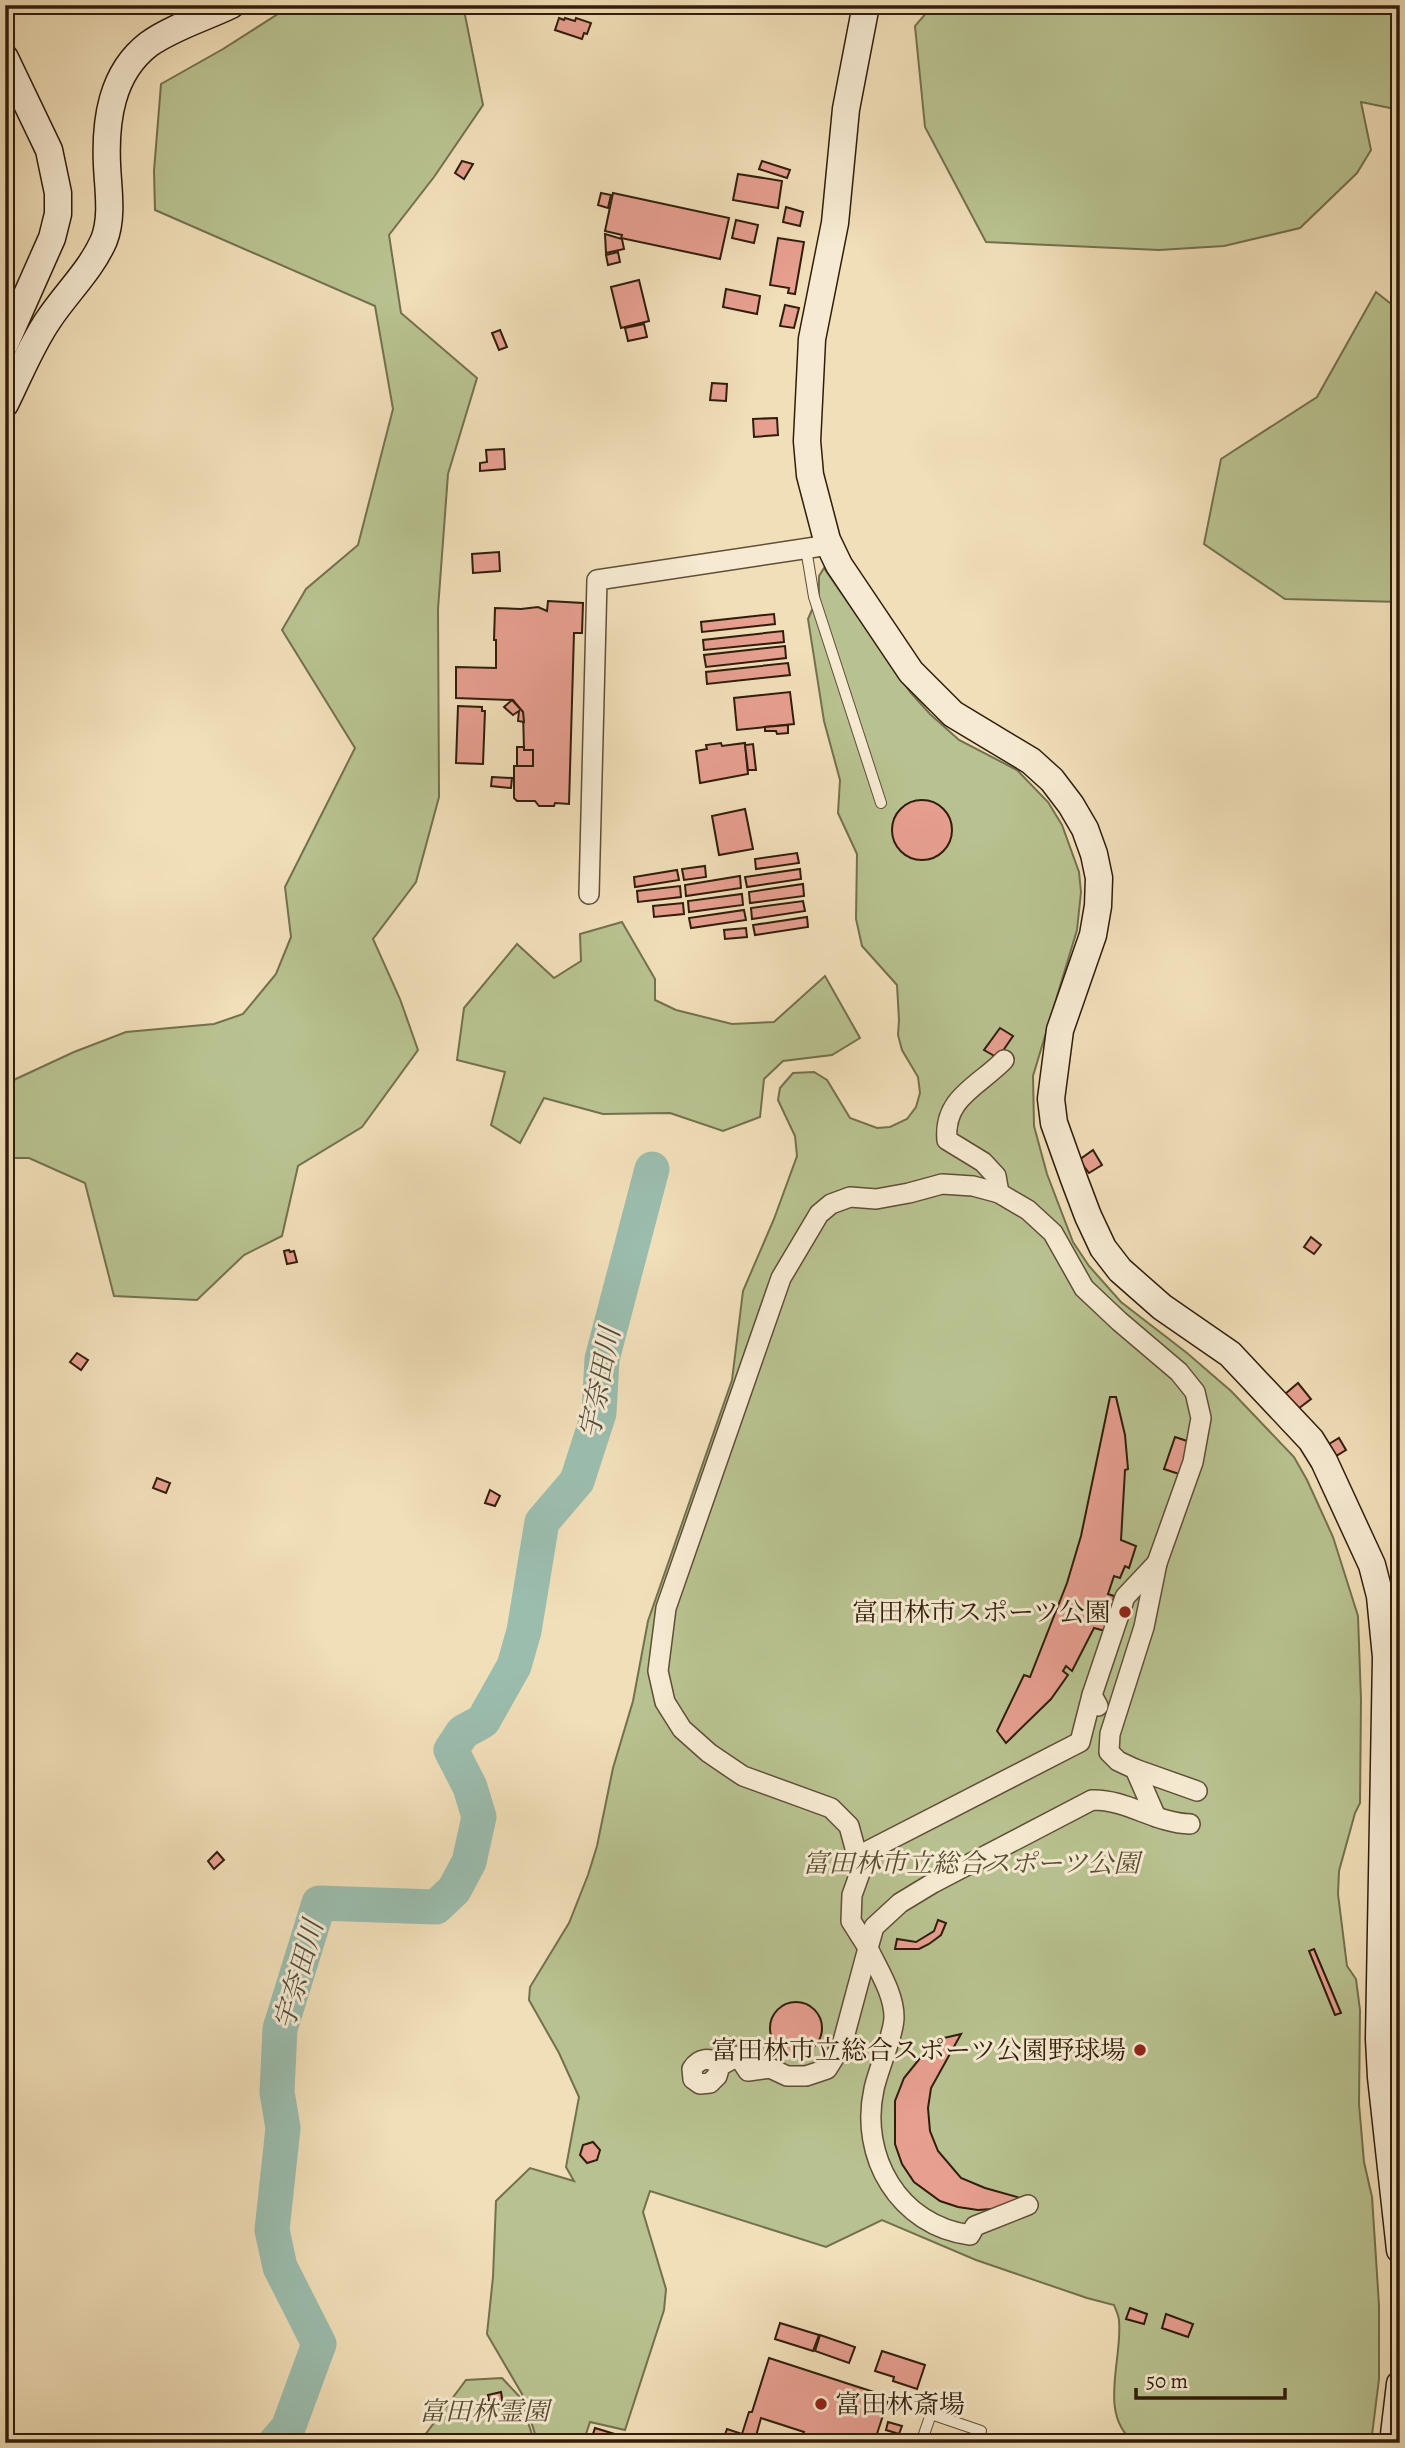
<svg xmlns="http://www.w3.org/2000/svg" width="1405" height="2448" font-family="Alegreya,'Noto Serif JP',serif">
<rect width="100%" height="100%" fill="#f1dfb9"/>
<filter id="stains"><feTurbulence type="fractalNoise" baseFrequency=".00286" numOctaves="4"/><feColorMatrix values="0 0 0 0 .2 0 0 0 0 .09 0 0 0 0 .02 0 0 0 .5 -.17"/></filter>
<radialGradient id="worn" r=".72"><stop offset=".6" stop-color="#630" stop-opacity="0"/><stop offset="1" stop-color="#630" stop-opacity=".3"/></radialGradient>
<g fill="#b8c290" stroke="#74704e" stroke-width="2">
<polygon points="292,5 463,5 483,105 434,177 389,235 401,313 477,378 448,474 438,609 439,797 416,882 373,939 400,999 418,1050 362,1127 298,1166 282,1236 244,1255 197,1300 114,1296 85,1183 29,1158 5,1158 5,1084 74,1052 126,1032 214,1024 243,1014 276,974 291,937 285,887 355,748 282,630 306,589 358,545 393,409 375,306 155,210 154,171 161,84 223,49"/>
<polygon points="933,5 1400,5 1400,110 1361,102 1371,150 1357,173 1300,228 1224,246 1159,250 986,242 925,127 915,26"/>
<polygon points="1376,292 1400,311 1400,602 1285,599 1204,544 1221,459 1317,397"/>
<path d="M824,568L910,692L930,714L959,740L1017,770L1048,802L1062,825L1079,872L1081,892L1077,930L1033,1076L1034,1126L1047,1174L1073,1242L1089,1266L1121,1302L1187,1353L1231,1391L1294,1457L1307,1480L1333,1537L1358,1616L1361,1700L1360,1803L1355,1813L1339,1871L1338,1894L1347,1966L1356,1979L1360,2010L1359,2104L1364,2162L1372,2197L1379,2305V2379L1371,2443H1135C1097,2415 1123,2359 1119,2321C1119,2316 1116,2310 1114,2305L1087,2298L976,2260L882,2220L826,2247L650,2191L643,2212L666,2289L664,2310L625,2430L590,2422L583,2443H538L522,2394L487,2334L493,2277L496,2201L530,2168L574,2181L566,2167L579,2097L559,2053L529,2000L530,1987L569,1923L588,1875L597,1846L613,1768L633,1701L648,1621L732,1380L743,1291L774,1219L797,1156L795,1136L778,1100L780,1088L793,1073L814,1072L827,1080L850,1118L877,1128L890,1127L907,1119L916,1107L920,1093L918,1077L902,1050L898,1035L899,1020L897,985L862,946L856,919L857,854L838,813L840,780L824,721L808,619L819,594V576Z"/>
<polygon points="622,922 655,979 655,1000 676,1010 732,1024 774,1022 825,976 860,1038 832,1055 783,1061 764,1079 760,1117 723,1131 670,1113 603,1114 544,1098 520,1143 491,1125 505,1072 457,1060 464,1008 517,944 554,978 581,961 580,934"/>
<polygon points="1390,1893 1400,1894 1400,2176 1388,2056"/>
<polygon points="502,2378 519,2396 535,2443 419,2443 466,2380"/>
</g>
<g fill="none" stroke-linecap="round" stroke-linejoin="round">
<polyline stroke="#9bbdae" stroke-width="35" points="275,2443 288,2428 319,2344 280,2267 272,2230 283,2128 277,2092 280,2029 319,1903 436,1907 454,1890 469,1862 479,1817 470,1787 451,1750 463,1732 483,1721 514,1666 524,1631 542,1522 577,1481 599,1413 602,1359 652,1169"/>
</g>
<g fill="#e79f90" stroke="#301d0b" stroke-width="2">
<polygon points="559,18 564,20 565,18 575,21 576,18 591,23 587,34 584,33 582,39 555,30"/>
<polygon points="462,161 473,164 464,179 455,173"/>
<polygon points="762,161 790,170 787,178 759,169"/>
<polygon points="738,174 782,181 778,208 733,200"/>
<polygon points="601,193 611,195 608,208 598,205"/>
<polygon points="613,193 729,218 720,259 621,238 622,235 605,231"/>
<polygon points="786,207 803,212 800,226 783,222"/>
<polygon points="736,220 758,225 754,243 732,238"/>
<polygon points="605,234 622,239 624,249 606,253"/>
<polygon points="778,238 804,242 795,294 788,293 789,288 770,285"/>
<polygon points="618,252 620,262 608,265 606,255"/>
<polygon points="639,280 649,321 621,328 611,287"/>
<polygon points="726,289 760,296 757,314 723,307"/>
<polygon points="785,305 799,308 794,328 780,326"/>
<polygon points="644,324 647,337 628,341 625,328"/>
<polygon points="500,330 507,347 499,350 492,333"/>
<polygon points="712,383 727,384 726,401 710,400"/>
<polygon points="777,418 778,435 754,437 753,419"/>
<polygon points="504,449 505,469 480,471 480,463 487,462 486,450"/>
<polygon points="499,552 500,571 473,573 472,554"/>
<polygon points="548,601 583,603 582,633 574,633 569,804 555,803 554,806 539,806 535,801 517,801 514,798 514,766 533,766 533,750 524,750 523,712 513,700 456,698 456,667 496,668 496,640 494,640 495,608 521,609 538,607 547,611"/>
<polygon points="774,614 775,624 702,632 701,622"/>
<polygon points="783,631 784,642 704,650 703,640"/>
<polygon points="785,646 786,658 706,667 704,655"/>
<polygon points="788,663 790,675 707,684 706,672"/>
<polygon points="790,692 794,724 737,730 734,698"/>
<polygon points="512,700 523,712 524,722 518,721 519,711 513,715 504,707"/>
<polygon points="458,706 482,707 482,711 485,711 483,764 456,763"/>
<polygon points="788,725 788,733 777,734 776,731 765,731 765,727"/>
<polygon points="721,743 722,746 745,743 748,774 700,783 696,751 707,749 706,745"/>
<polygon points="753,744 756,770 748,770 745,745"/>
<polygon points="517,747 524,747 524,750 533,750 533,766 517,766"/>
<polygon points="492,777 512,778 511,788 491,786"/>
<circle cx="922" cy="830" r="30"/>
<polygon points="745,809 753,849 719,855 712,816"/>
<polygon points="797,853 799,863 756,869 755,859"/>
<polygon points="705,866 706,877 684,880 682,869"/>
<polygon points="800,869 801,879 747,887 745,877"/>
<polygon points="677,870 679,880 635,887 634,877"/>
<polygon points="740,876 741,888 686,896 685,885"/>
<polygon points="803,884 804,896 750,903 749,892"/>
<polygon points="680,886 681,897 638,902 637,891"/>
<polygon points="742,894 743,905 689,912 688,901"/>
<polygon points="803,901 805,911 752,919 751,908"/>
<polygon points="683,903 684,914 654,917 653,906"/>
<polygon points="744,910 746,920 691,928 689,918"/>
<polygon points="807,917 808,927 755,935 753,925"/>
<polygon points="746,928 747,937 725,939 724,930"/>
<polygon points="1000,1028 1013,1036 998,1058 984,1050"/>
<polygon points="1093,1150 1102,1165 1089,1173 1079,1160"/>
<polygon points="1311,1237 1321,1245 1314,1254 1304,1247"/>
<polygon points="289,1250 290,1252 294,1251 297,1262 287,1264 284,1251"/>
<polygon points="77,1353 88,1360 81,1370 70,1362"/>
<polygon points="1298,1383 1311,1399 1298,1409 1285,1394"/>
<polygon points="1110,1397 1116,1397 1125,1435 1128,1469 1125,1470 1121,1540 1136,1546 1129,1568 1125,1566 1120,1578 1114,1576 1108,1594 1114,1596 1109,1632 1094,1628 1072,1671 1066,1666 1063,1671 1068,1675 1051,1699 1006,1743 997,1731 1024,1675 1030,1677 1067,1583 1081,1536"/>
<polygon points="1175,1437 1190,1442 1179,1474 1164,1469"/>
<polygon points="1339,1438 1346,1450 1336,1456 1329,1444"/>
<polygon points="157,1478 170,1483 166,1493 153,1488"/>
<polygon points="490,1490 500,1496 495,1506 485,1503"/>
<polygon points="217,1852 224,1860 214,1869 208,1861"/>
<polygon points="938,1920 946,1923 941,1935 929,1944 919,1949 895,1949 897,1939 916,1942 934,1931"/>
<polygon points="1314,1949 1341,2013 1335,2015 1309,1951"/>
<circle cx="796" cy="2028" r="26"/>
<polygon points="961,2034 931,2088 928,2108 930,2131 938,2151 961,2178 985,2188 1024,2199 1005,2208 978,2210 958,2207 940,2201 914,2182 902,2164 895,2144 895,2101 904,2078 929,2047 944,2038"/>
<polygon points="593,2142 600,2150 597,2160 587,2163 580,2155 583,2145"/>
<polygon points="1130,2308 1147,2314 1144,2324 1126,2319"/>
<polygon points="1166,2314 1193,2324 1188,2337 1162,2328"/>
<polygon points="780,2323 819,2335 813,2351 775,2339"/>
<polygon points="820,2335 855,2347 849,2363 815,2351"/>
<polygon points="882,2351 925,2365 917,2389 893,2381 894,2377 875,2371"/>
<polygon points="769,2358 889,2397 874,2443 800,2443 804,2432 761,2418 756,2436 778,2443 722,2443 727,2429 742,2434 749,2412 752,2412"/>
<polygon points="501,2392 503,2405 490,2407 488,2395"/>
<polygon points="888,2422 902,2426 899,2434 886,2430"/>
<polygon points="595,2428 641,2442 643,2443 590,2443"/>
</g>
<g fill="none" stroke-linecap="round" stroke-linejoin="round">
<g stroke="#604e36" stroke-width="12">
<g id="lane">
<polyline points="806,549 814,597 881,803"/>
<polyline points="921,2443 931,2414 981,2431 977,2443"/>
</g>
</g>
<g stroke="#604e36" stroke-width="22">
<g id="street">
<polyline points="589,894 597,580 829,545"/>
<path d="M999,1193L996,1176L983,1162L947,1140C943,1098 979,1086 1004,1060"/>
<polyline points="1098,1706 1092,1695 1125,1597 1157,1563"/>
<polyline points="1135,1769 1197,1791"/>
<polyline points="858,1856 1080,1742 1092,1695"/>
<path d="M720,2066C710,2056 699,2058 692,2069L693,2079L700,2084L710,2083L717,2076L720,2066L738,2056L748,2071L770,2068L787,2076H806L827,2069L842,2045L868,1948L851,1921L852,1895L861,1870L849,1826L831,1808L743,1776L709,1753L682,1729L665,1702L658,1671L666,1608L781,1278L819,1214L831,1204L850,1197L876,1199L909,1193L942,1184L973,1186L999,1193L1028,1210L1053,1233L1084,1288L1119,1321L1179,1372L1195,1392L1201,1418L1193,1462L1157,1563L1144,1627L1110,1734L1109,1752L1118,1761L1135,1769L1156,1817"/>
<path d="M1028,2205L975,2226L970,2235C899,2226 859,2156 874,2089C878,2070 894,2034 894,2017C894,1993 877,1968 868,1948L874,1927L900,1903L933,1883L1092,1800C1126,1799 1155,1823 1190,1824"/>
</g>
</g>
<g stroke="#301d0b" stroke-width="29">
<g id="secondary">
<polyline points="866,5 846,109 835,223 812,339 807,441 810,475 827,540 839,565 911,672 953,714 1031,761 1052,780 1071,805 1085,829 1094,854 1099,878 1098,906 1093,935 1060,1030 1051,1099 1054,1123 1074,1179 1088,1216 1103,1248 1120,1270 1162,1307 1230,1354 1311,1440 1324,1461 1372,1565 1380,1596 1386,1657 1379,2039 1381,2077 1400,2250"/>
<polyline points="5,58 49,150 58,193 58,214 52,238 5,344"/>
<path d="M5,404C19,376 31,345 49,319C67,292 91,270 104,240C113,217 108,189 107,165C105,121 111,73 149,44C173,27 204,18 231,5"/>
<polyline points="1393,2443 1400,2384"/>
</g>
</g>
<use href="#lane" stroke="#f6ead2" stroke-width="10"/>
<use href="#street" stroke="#f6ead2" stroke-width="19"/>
<use href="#secondary" stroke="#f6ead2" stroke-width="26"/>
</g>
<g fill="#8f2418" stroke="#f6ead2" stroke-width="2.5">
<circle cx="1125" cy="1612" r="7"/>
<circle cx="1140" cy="2050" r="7"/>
<circle cx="821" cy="2404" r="7"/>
</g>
<g text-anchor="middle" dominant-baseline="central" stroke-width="6" stroke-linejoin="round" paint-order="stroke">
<g font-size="26" fill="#301d0b" stroke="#f6ead2" text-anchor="end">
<text x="1111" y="1612">富田林市スポーツ公園</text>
<text x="1126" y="2050">富田林市立総合スポーツ公園野球場</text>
<text x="835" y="2404" text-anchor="start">富田林斎場</text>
</g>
<g font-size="26" font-style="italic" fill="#594f33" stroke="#f6ead2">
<text x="971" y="1863">富田林市立総合スポーツ公園</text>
<text x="484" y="2411">富田林霊園</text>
</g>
<g font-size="28" font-style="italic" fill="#504d3c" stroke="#f6ead2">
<text transform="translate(600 1383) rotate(-79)">宇奈田川</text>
<text transform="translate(299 1975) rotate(-74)">宇奈田川</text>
</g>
</g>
<rect width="1405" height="2448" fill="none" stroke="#f1dfb9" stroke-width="28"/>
<rect x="7" y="7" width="1391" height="2434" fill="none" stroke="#301d0b" stroke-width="3.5"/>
<rect x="14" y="14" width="1377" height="2420" fill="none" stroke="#301d0b" stroke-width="2"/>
<path d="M1136 2388v10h149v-10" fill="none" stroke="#301d0b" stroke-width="3.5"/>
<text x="1146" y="2388" font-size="21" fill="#301d0b" stroke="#f6ead2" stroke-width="5" paint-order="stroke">50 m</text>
<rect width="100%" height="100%" filter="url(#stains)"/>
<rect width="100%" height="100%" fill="url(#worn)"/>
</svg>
